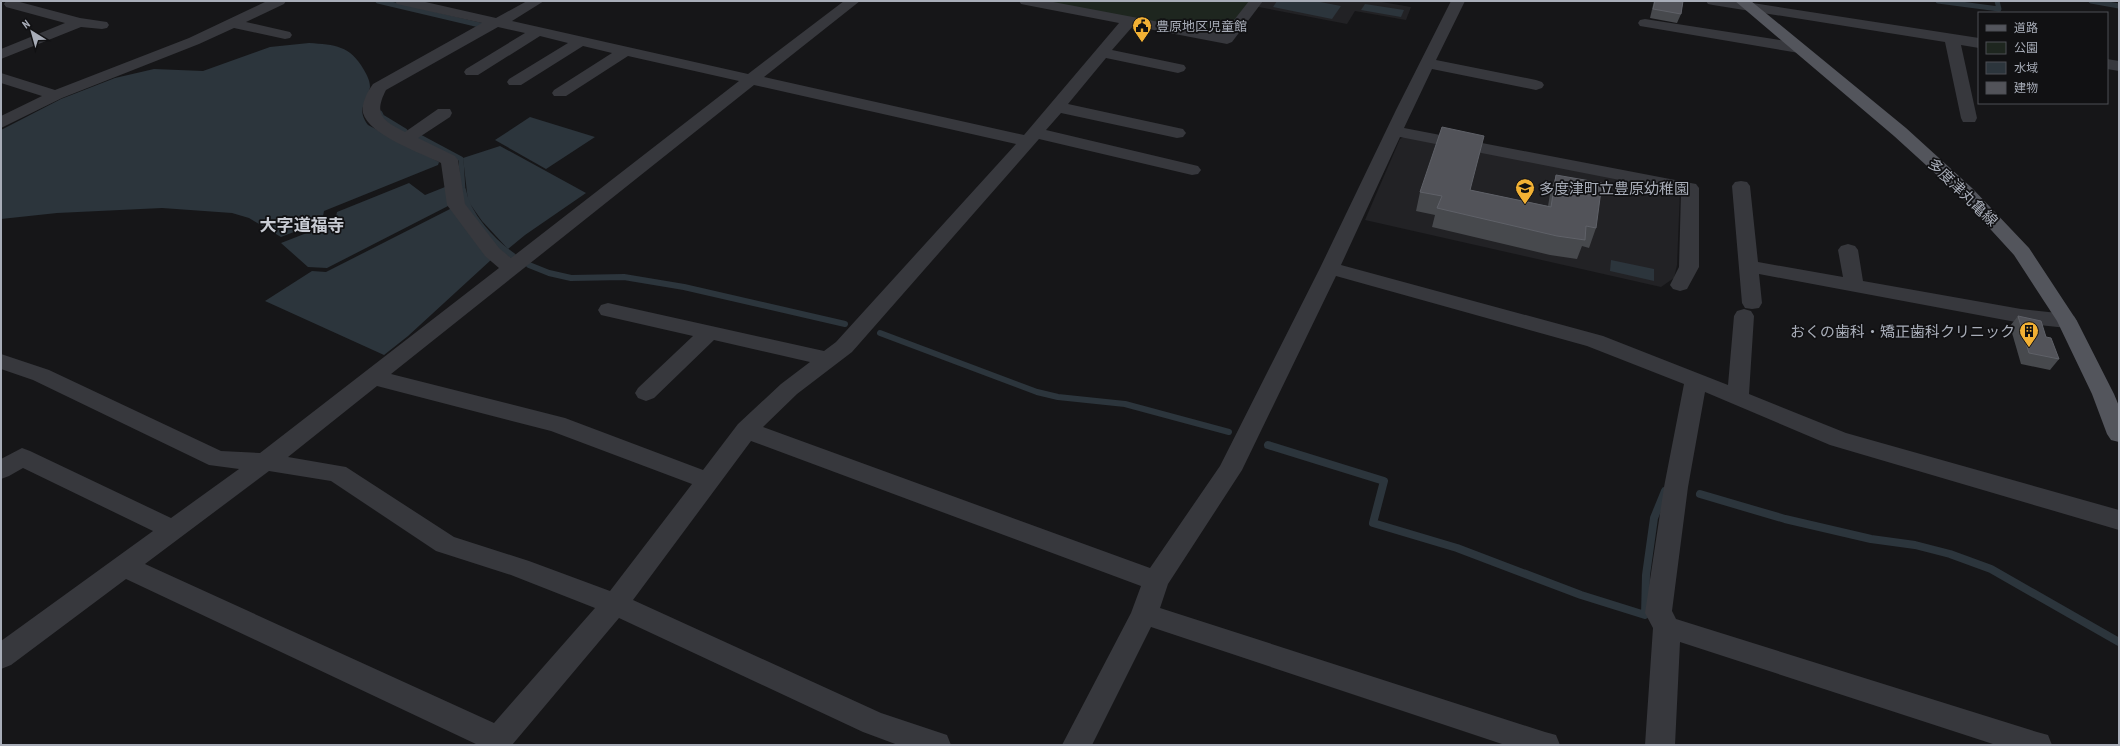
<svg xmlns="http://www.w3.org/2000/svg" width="2120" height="746" font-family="'PT Sans Narrow','Noto Sans JP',sans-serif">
<rect width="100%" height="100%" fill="#161618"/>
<g fill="#222225">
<polygon points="1040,1 1376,1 1411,7 1406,20 1355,11 1347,24 1248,5"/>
<polygon points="1406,136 1680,191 1677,265 1674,278 1661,287 1365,220 1400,139"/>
</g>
<polygon fill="#1e261f" points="1041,1 1250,1 1226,34 1222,35"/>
<g fill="#2c353c">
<polygon points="1277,1 1315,1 1341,6 1332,19 1273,7"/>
<polygon points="1365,4 1404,10 1401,17 1361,10"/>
<path d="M309,43C335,45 350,45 364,70C367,75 370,81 370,87C368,103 355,107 368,125L439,162L438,165L324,211L322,221L281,237L249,218L232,213L162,208L57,213L1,219V130L61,99L115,78L154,69L203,71L270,47Z"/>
<polygon points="530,117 595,137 546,169 495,140"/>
<polygon points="500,146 586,193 525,235 508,249 482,221 468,201 463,158"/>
<polygon points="409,183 425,195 445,187 450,205 327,268 308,267 281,243 335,222 337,212"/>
<polygon points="452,208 492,259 408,336 384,355 265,301 312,271 326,272"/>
<polygon points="1611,260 1654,269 1654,281 1610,271"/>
</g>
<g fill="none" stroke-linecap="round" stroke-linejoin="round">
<g stroke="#2c353c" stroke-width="5">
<polyline points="378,1 484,26"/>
<polyline points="1938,1 1999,9 1997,1"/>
<polyline points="2091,1 2119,6"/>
<polyline points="380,113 382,117 405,131"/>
<polyline points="418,136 461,159 463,191"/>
</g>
<g stroke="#2c353c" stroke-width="6">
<path d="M463,190C467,215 493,242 513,256"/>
<polyline points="529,265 549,273 571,278 624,277 684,287 845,324"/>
<polyline points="880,333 1037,392 1058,397 1125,404 1229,432"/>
</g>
<g stroke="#2c353c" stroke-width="8">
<polyline points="1268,445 1384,481 1373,523 1457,548 1581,595 1645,615 1646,575 1654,518 1665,491"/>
<polyline points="1700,494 1785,519 1871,539 1915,545 1950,554 1991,569 2119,642"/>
</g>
<g fill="#37383d" fill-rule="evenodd">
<polygon points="6,1 16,1 80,18 107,22 109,25 107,28 102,29 81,27 1,59 1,49 65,23 6,7 4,4"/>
<polygon points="267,1 286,1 284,4 246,22 290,32 292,35 290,38 285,39 234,28 199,44 62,98 1,128 1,116 42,96 1,83 1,73 55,90 189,38"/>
<path d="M395,1H421L496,18L527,1H544L512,21L748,74L844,1H860L764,77L1024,135L1119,23L1026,5L1021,4L1019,1H1048L1223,34L1249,1H1263L1232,42L1227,44L1133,26L1112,50L1184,65L1186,68L1184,71L1178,73L1106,58L1068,104L1183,129L1186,133L1183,137L1177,138L1061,113L1046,130L1198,166L1201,170L1198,174L1192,175L1039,139L852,352L797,394L763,427L1150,568L1220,466L1320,268L1396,110L1451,1H1465L1436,60L1536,80L1542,82L1544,85L1542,88L1536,90L1432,69L1404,128L1696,184L1699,188V267L1687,289L1680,291L1673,289L1670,285L1679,267L1681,192L1400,137L1341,265L1603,336L1728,385L1734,316L1737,311L1744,309L1751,311L1754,316L1749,394L1846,433L2119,510V530L1830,445L1705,392L1688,487L1672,611L1676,619L2037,732L2048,735L2052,745H1996L1680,642L1675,745H1645L1653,628L1645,613L1664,487L1684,384L1587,346L1336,276L1242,470L1168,584L1160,608L1545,732L1556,735L1560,745H1505L1151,627L1092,745H1062L1131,613L1141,586L751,441L633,600L881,713L947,735L951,745H898L863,732L619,618L512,745H478L126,579L11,665L1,669V641L153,531L23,468L9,476L1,479V459L22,448L30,451L171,518L239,469L209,465L33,380L1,369V354L49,370L221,451L260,453L499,268L485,256L447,205L441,163C421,153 369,135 363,113C361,103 368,91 373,84L482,23L397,4ZM498,27L525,33L466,69L464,72L466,75H478L540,36L568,43L509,79L507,82L509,85H521L583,46L612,53L554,90L552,93L554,96H566L628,56L739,81L511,258L499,248L465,204L458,160L455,156L418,138L450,117L452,113L450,109H438L405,132C383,121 373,115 386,90ZM754,85L1016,144L836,342L824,351L608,303L601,305L598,310L601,315L693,336L638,388L635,393L638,398L646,401L654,398L714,340L810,362L781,384L738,424L703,470L565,418L391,374ZM377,386L551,431L692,484L610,591L529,561L454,537L346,467L288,457ZM269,471L331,481L436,551L511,575L595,608L494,723L145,564Z"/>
<polygon points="1706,1 1740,1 1979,38 1979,48 1961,45 1977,118 1975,122 1963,122 1961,118 1945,42 1713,5 1708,4"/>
<polygon points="1645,19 1799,43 1804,45 1807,48 1804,51 1799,53 1640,26 1638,23 1640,20"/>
<polygon points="2107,59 2119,61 2119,71 2107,69"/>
<polygon points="1741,181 1747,182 1750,186 1758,262 1843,277 1838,250 1841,246 1848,244 1855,246 1858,250 1863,281 2021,309 2067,314 2074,316 2077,321 2074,326 2067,328 2021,323 1759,274 1762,303 1759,308 1752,309 1745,308 1742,303 1732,186 1735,182"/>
</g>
<polygon fill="#53555c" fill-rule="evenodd" points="1735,1 1751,1 1906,128 1972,188 2029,248 2077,321 2114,394 2119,406 2119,442 2111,440 2107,434 2092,394 2057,321 2014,255 1960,196 1894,136"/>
</g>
<g fill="#47494d">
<polygon points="1654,1 1683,1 1681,14 1677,23 1650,18"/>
<polygon points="1556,175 1596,228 1589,248 1582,246 1577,259 1550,255 1432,227 1435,215 1416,211 1420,192 1470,190 1548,206 1550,194"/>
<polygon points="2018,316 2046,337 2059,359 2050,370 2021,364 2010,326"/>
</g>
<g fill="#525359" stroke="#5f6168">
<polygon points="1655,1 1683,1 1681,14 1653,9"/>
<polygon points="1442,127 1484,136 1470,190 1551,207 1556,175 1602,183 1596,228 1586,226 1585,240 1557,236 1437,208 1442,196 1420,192"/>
<polygon points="2018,316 2041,321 2046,337 2051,338 2059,359 2029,353"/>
</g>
<defs>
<g id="civic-pin" transform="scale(1)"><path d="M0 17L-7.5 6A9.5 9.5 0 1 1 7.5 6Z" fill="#f2b134" stroke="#111113"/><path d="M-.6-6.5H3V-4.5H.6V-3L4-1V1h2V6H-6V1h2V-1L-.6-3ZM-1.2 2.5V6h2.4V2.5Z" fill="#111"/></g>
<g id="school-pin" transform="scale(1)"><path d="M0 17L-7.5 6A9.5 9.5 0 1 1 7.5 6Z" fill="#f2b134" stroke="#111113"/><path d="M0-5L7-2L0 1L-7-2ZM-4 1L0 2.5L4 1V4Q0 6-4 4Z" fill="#111"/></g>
<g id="building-pin" transform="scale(1)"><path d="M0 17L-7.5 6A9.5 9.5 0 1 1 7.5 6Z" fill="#f2b134" stroke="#111113"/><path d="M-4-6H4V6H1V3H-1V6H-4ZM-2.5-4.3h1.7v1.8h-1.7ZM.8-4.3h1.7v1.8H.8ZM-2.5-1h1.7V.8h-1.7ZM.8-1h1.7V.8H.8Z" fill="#111"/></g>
</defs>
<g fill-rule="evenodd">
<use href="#civic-pin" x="1142" y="26"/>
<use href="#school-pin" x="1525" y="188"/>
<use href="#building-pin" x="2029" y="331"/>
</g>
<g text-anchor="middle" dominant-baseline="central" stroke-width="3.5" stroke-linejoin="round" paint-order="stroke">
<g font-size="13" fill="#a8adb8" stroke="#111113" text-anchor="start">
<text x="1156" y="26">豊原地区児童館</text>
</g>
<g font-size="15" fill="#a8adb8" stroke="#111113" text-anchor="start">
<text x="1539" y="188">多度津町立豊原幼稚園</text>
<text x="2015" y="331" text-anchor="end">おくの歯科・矯正歯科クリニック</text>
</g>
<g font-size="15" fill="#a8adb8" stroke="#111113">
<text transform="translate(1963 192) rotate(44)">多度津丸亀線</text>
</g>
<g font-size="17" font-weight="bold" fill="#c9ccd4" stroke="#111113">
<text x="302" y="225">大字道福寺</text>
</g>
</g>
<rect width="2120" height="746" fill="none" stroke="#a8adb8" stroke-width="4"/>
<rect x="1978" y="12" width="130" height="92" fill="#111113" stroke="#4d4f55"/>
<rect x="1986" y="25" width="20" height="6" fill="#53555c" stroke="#4d4f55"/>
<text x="2014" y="32" font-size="12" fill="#a8adb8">道路</text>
<rect x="1986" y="42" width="20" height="12" fill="#1e261f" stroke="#4d4f55"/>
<text x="2014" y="52" font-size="12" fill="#a8adb8">公園</text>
<rect x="1986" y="62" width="20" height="12" fill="#2c353c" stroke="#4d4f55"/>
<text x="2014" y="72" font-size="12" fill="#a8adb8">水域</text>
<rect x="1986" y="82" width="20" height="12" fill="#525359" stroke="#4d4f55"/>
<text x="2014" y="92" font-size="12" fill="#a8adb8">建物</text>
<g transform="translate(32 32) rotate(323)" stroke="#111113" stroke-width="3" paint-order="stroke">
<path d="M0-3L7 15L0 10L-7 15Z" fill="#a8adb8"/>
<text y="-6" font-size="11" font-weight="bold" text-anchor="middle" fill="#a8adb8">N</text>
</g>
</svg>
